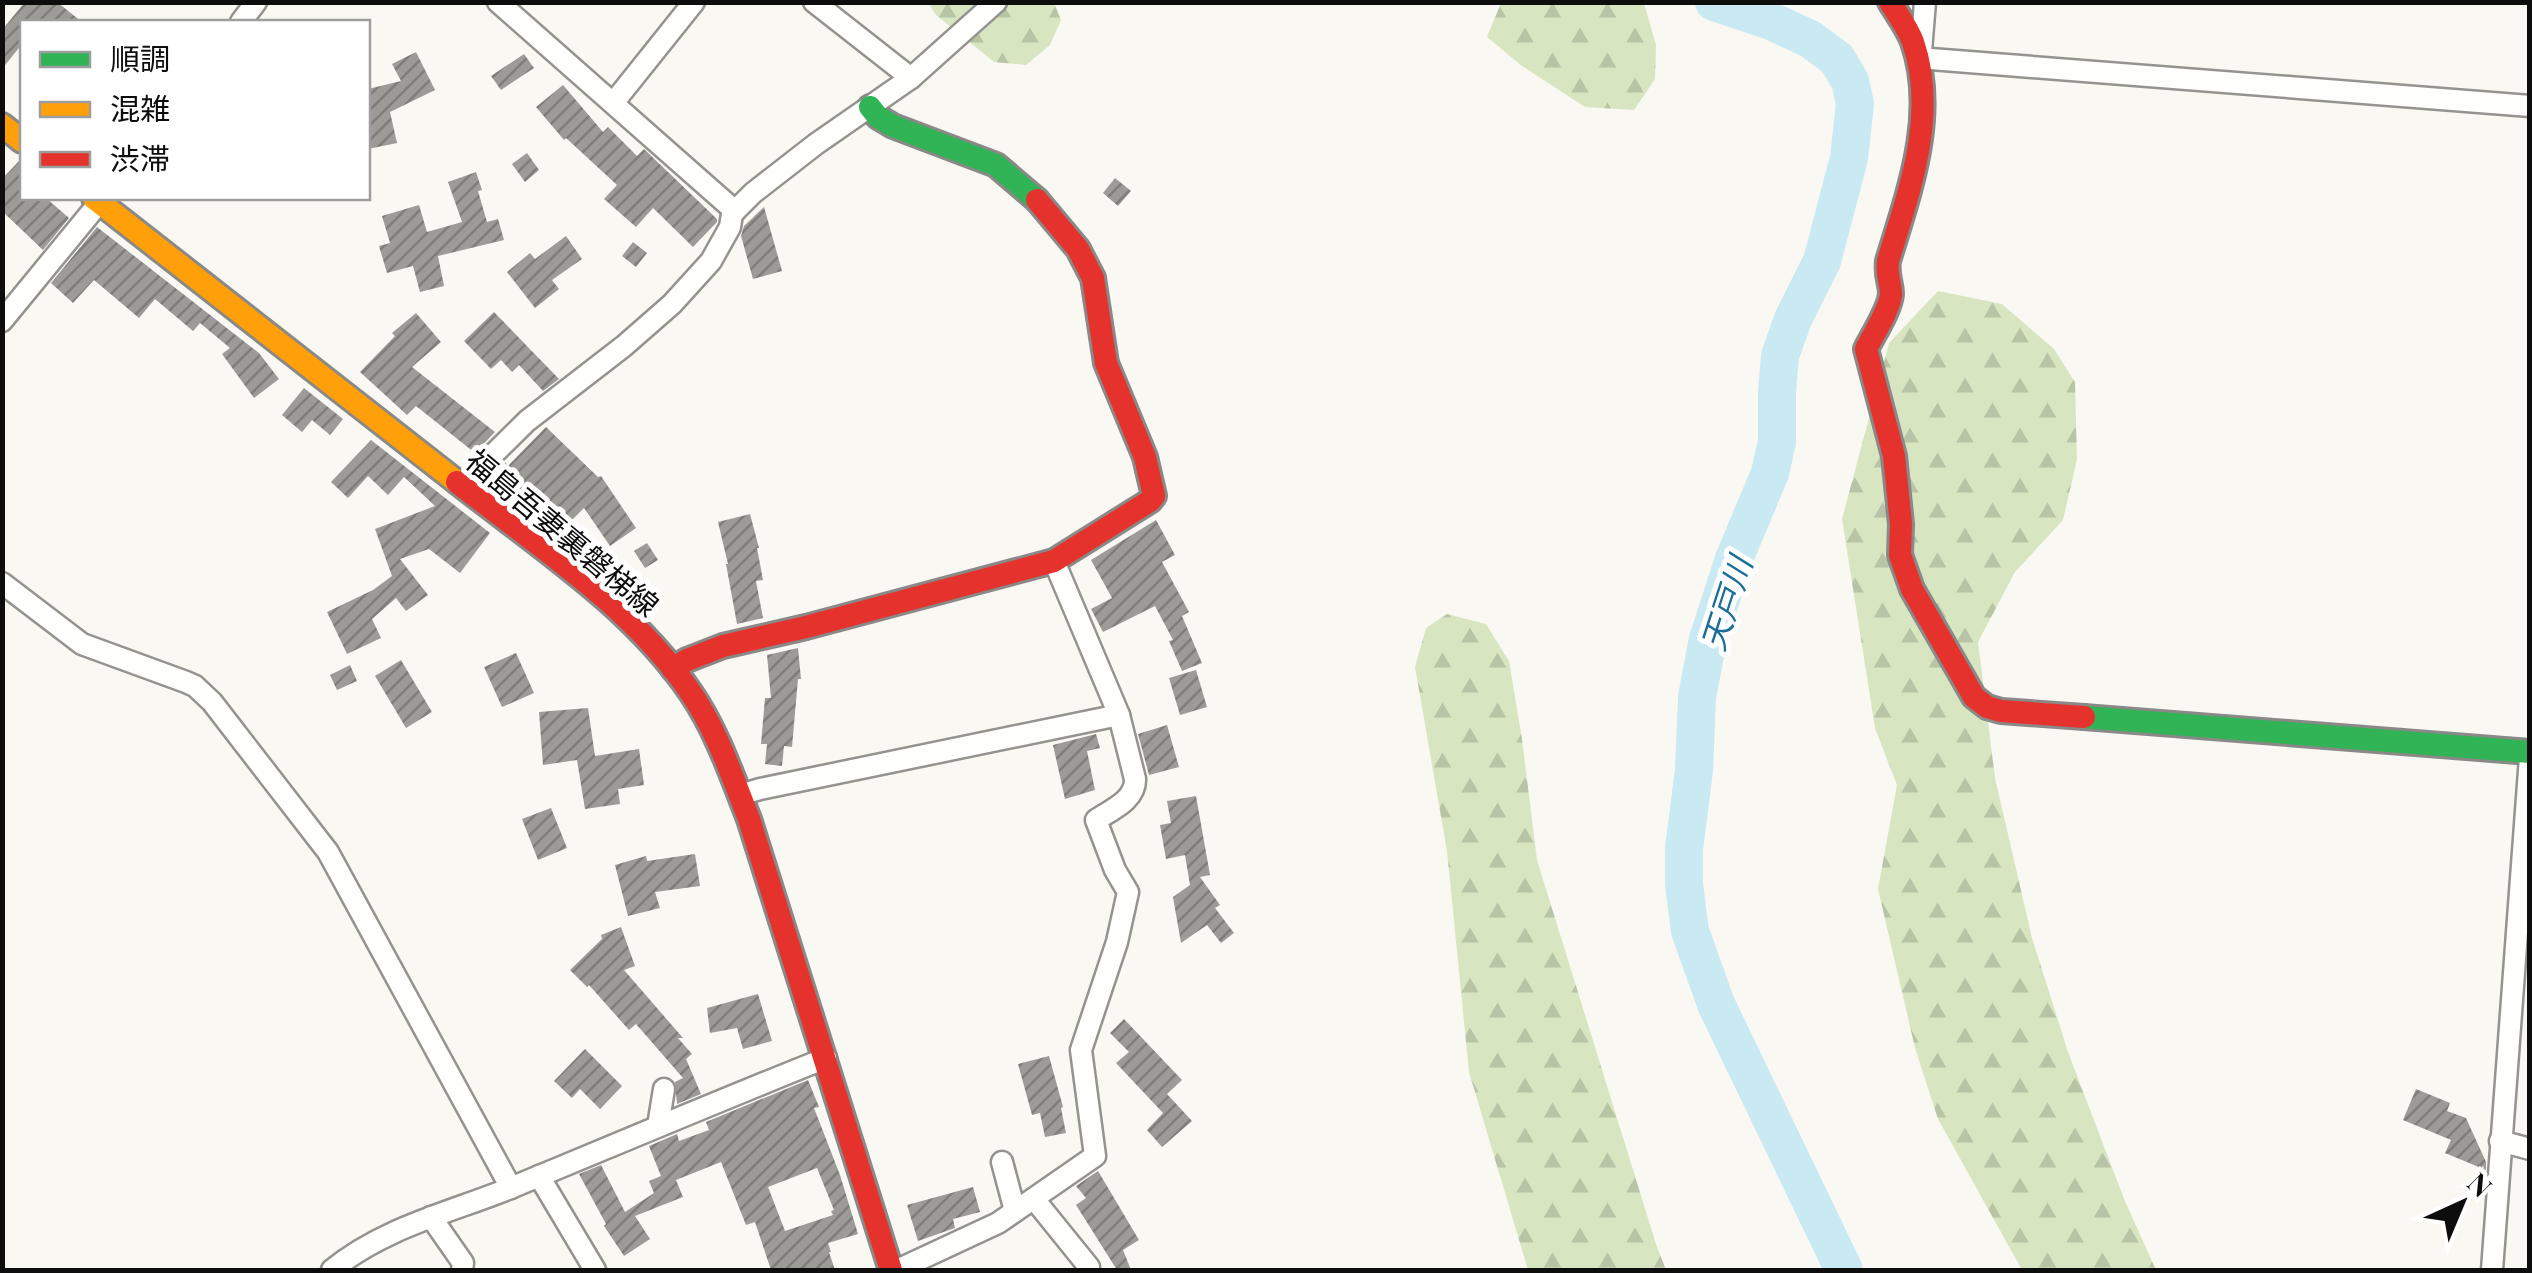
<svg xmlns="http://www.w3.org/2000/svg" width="2532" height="1273" font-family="'Playfair Display','Noto Sans JP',serif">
<defs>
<pattern id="forest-firs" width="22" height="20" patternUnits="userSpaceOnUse" patternTransform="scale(2.5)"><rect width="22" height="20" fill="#d7e6c1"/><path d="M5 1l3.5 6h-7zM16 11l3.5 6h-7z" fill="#b7c4a5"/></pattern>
<pattern id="building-hatch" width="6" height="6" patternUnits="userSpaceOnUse" patternTransform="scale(2.5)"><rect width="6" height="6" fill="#9d9b98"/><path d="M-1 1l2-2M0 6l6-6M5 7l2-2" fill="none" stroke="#7e7d7a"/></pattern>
</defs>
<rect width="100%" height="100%" fill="#faf8f2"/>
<g fill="url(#forest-firs)">
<polygon points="928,3 1054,3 1061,20 1050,45 1026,65 994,62 936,15"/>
<polygon points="1501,3 1644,3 1656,45 1655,79 1634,110 1585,107 1522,66 1487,37"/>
<polygon points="1938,291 2002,304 2054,349 2075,382 2077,459 2063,520 2015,572 1978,642 1995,778 2032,938 2068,1052 2124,1199 2156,1270 2022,1270 1938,1119 1915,1048 1878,889 1897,785 1875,728 1842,519 1889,343"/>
<polygon points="1447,614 1486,624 1509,661 1522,739 1537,860 1656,1244 1666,1270 1528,1270 1469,1072 1447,851 1415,667 1426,628"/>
</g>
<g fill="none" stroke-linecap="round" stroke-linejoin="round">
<polyline stroke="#c9e9f3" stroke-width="38" points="1714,2 1771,21 1810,39 1837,59 1850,81 1855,104 1849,158 1822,261 1793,319 1780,356 1777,392 1777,442 1770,473 1734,559 1708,639 1697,697 1694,770 1684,849 1684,884 1690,931 1716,1004 1844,1270"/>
</g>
<g fill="url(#building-hatch)" fill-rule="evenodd">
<polygon points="25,2 57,2 82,22 22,22 22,44 2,69 2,30"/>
<polygon points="416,52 435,90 390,112 397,143 368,149 368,89 401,81 392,64"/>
<polygon points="524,54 534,68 501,90 491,76"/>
<polygon points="563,85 603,132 608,127 637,156 644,149 717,219 717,222 693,247 653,208 636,227 604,199 617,185 566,138 564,140 536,107"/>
<polygon points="527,153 539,170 525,182 512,164"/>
<polygon points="22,160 22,198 46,198 69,218 43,250 2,211 2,179 19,161"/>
<polygon points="476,172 482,190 478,191 487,222 498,219 504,240 438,256 444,286 420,292 413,266 387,273 379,246 390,243 382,216 419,205 427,232 462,222 448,182"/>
<polygon points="1115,178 1131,191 1118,206 1103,193"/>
<polygon points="764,207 782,271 753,279 741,236 744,226"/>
<polygon points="97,227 259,353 279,379 254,398 222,354 230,348 200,323 193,331 155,299 139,318 94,280 73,303 51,283"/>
<polygon points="566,236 582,259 552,280 559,289 535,308 507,272 530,253 535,259"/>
<polygon points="633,242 647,253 636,267 622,256"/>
<polygon points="494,312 559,379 543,391 519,365 512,372 501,360 491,369 464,341"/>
<polygon points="416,313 441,342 412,367 495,432 475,453 416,406 407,415 360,372 395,336 392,333"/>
<polygon points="304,388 343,419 330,435 312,420 302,432 282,415"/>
<polygon points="546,427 598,477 601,476 636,528 610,546 584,508 557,535 510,490 507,494 490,477 505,462 508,466"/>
<polygon points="371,440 490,533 460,573 429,549 400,559 428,595 406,611 396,598 372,619 381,638 347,654 327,612 373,590 392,576 375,529 435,506 404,477 388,495 368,476 348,498 331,482"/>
<polygon points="750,514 759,548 757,548 763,580 756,581 763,618 737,624 726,564 728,564 718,522"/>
<polygon points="1156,520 1175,555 1162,562 1189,612 1182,616 1202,663 1182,671 1169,641 1173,640 1155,606 1103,632 1091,609 1112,598 1091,560"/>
<polygon points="647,543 658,560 645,568 634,551"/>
<polygon points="798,648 801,679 798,679 792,747 784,746 782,766 765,764 767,744 761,744 765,698 771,698 767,655"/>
<polygon points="516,653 534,693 502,707 484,667"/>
<polygon points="401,660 432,712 406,728 375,676"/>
<polygon points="350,665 357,681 337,690 330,675"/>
<polygon points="1196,670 1207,707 1180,715 1169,678"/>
<polygon points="588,708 595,756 639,749 644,785 618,789 620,804 585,809 577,760 543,765 539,712"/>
<polygon points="1167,725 1179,767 1149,775 1138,734"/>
<polygon points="1096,734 1100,748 1087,751 1095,790 1065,799 1053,745"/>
<polygon points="1196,796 1210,875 1200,877 1220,905 1215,908 1234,933 1221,943 1207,925 1181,943 1173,897 1190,885 1185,855 1166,859 1160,825 1171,823 1167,801"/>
<polygon points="551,808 567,848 538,860 522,819"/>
<polygon points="695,854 700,886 655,892 660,908 628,916 615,865 646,856 647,861"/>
<polygon points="621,927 635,966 624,970 683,1038 678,1038 692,1054 686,1059 701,1094 677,1104 675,1082 683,1078 636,1024 629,1030 589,985 587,987 570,970 602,939 601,935"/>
<polygon points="758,994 772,1041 743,1049 737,1028 710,1033 707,1008"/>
<polygon points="1124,1019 1182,1080 1167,1094 1192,1121 1162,1147 1147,1130 1163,1113 1116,1063 1129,1052 1110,1033"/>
<polygon points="585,1049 622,1086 600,1109 580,1089 572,1098 554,1081"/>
<polygon points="1049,1056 1063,1107 1061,1108 1066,1133 1045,1137 1040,1113 1032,1115 1018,1064"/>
<path d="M808,1080L819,1107L814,1108L840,1175L858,1234L828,1243L831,1252H829L835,1270H771L755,1222L746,1225L721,1162L676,1180L683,1197L635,1216L650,1239L624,1256L604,1226L606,1224L579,1174L601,1165L625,1212L654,1193L649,1181L661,1176L649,1146L677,1134L679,1141L709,1130L706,1122ZM817,1168L834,1210L831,1211L833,1215L785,1231L768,1187Z"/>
<polygon points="2416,1089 2450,1103 2447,1111 2466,1118 2486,1162 2486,1170 2445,1153 2451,1140 2403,1120"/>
<polygon points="1098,1171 1139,1240 1123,1250 1131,1270 1117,1270 1076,1205 1086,1198 1076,1186"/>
<polygon points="973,1187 980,1212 953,1219 955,1228 918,1241 907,1205"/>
</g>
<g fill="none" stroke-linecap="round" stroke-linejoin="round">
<g stroke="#949390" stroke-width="25">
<g id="street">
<polyline points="498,2 735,211"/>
<polyline points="814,2 911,78"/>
<polyline points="1925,2 1921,51 1918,58 2530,106"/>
<polyline points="241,22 256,2"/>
<polyline points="614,102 694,2"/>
<polyline points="2,321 103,198"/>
<polyline points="461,486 527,421 624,346 672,304 711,261 730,227 732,214 753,193 816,144 911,78 996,2"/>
<polyline points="2,583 82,644 186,682 195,686 212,702 328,852 511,1188"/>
<polyline points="740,795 760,789 1119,715"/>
<polyline points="658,1126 664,1089"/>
<polyline points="2500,1141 2530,1149"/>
<polyline points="1002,1162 1015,1211"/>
<polyline points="539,1176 595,1270"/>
<polyline points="1034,1199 1089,1267"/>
<polyline points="431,1217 463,1263 462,1270"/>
<path d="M332,1270C384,1227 452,1212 513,1187C617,1144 721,1100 826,1058"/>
<path d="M897,1270L998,1223L1095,1156L1081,1050L1117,942L1128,892L1115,870L1096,820C1111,810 1136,800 1135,779L1119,715L1054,561"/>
<polyline points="2492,1270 2530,757"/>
</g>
</g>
<g stroke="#8a8987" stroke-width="28">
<g id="fast">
<polyline points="870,107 878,117 893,126 996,165 1037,200"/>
<polyline points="2084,717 2530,752"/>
</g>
</g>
<g stroke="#8a8987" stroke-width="28">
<g id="slow">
<polyline points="2,125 22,141"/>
<polyline points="94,198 457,482"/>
</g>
</g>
<g stroke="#8a8987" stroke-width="28">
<g id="jam">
<path d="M1890,2C1898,15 1908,28 1913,42C1938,115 1909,191 1888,261C1886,277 1891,282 1891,294C1890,309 1873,335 1866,349L1894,456L1901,524L1900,555L1912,589L1974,697L1987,707L2001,711L2084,717"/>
<path d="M457,482C538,546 632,606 691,693C717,731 732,776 749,819L891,1270"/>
<polyline points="673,669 687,660 723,646 806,627 1054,561 1150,501 1154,496 1145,457 1106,363 1093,278 1078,249 1037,200"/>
</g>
</g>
<use href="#street" stroke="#fefefd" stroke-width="20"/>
<use href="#fast" stroke="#30b455" stroke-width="22"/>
<use href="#slow" stroke="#ff9f0a" stroke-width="22"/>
<use href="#jam" stroke="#e5322d" stroke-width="22"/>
</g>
<g text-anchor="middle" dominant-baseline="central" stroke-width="10" stroke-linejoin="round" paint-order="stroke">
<g font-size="30" fill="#0d0d0d" stroke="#fff">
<text transform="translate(563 532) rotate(40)">福島吾妻裏磐梯線</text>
</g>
<g font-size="32" font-style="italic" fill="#1b6e9a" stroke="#fff">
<text transform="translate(1725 603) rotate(-72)">天戸川</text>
</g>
</g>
<rect width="2532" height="1273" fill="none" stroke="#0d0d0d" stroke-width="10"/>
<rect x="20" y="20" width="350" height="180" fill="#ffffff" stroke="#9e9e9e" stroke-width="2.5"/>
<rect x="40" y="52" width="50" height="15" fill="#30b455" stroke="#9e9e9e" stroke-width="2.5"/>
<text x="110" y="70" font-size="30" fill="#0d0d0d">順調</text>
<rect x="40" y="102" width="50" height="15" fill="#ff9f0a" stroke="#9e9e9e" stroke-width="2.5"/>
<text x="110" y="120" font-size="30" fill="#0d0d0d">混雑</text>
<rect x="40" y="152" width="50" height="15" fill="#e5322d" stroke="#9e9e9e" stroke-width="2.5"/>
<text x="110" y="170" font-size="30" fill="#0d0d0d">渋滞</text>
<g transform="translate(2462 1203) rotate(44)" stroke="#ffffff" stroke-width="8" paint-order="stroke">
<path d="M0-8L18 38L0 25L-18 38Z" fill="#0d0d0d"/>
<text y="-15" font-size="28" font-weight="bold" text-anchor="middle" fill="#0d0d0d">N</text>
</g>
</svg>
